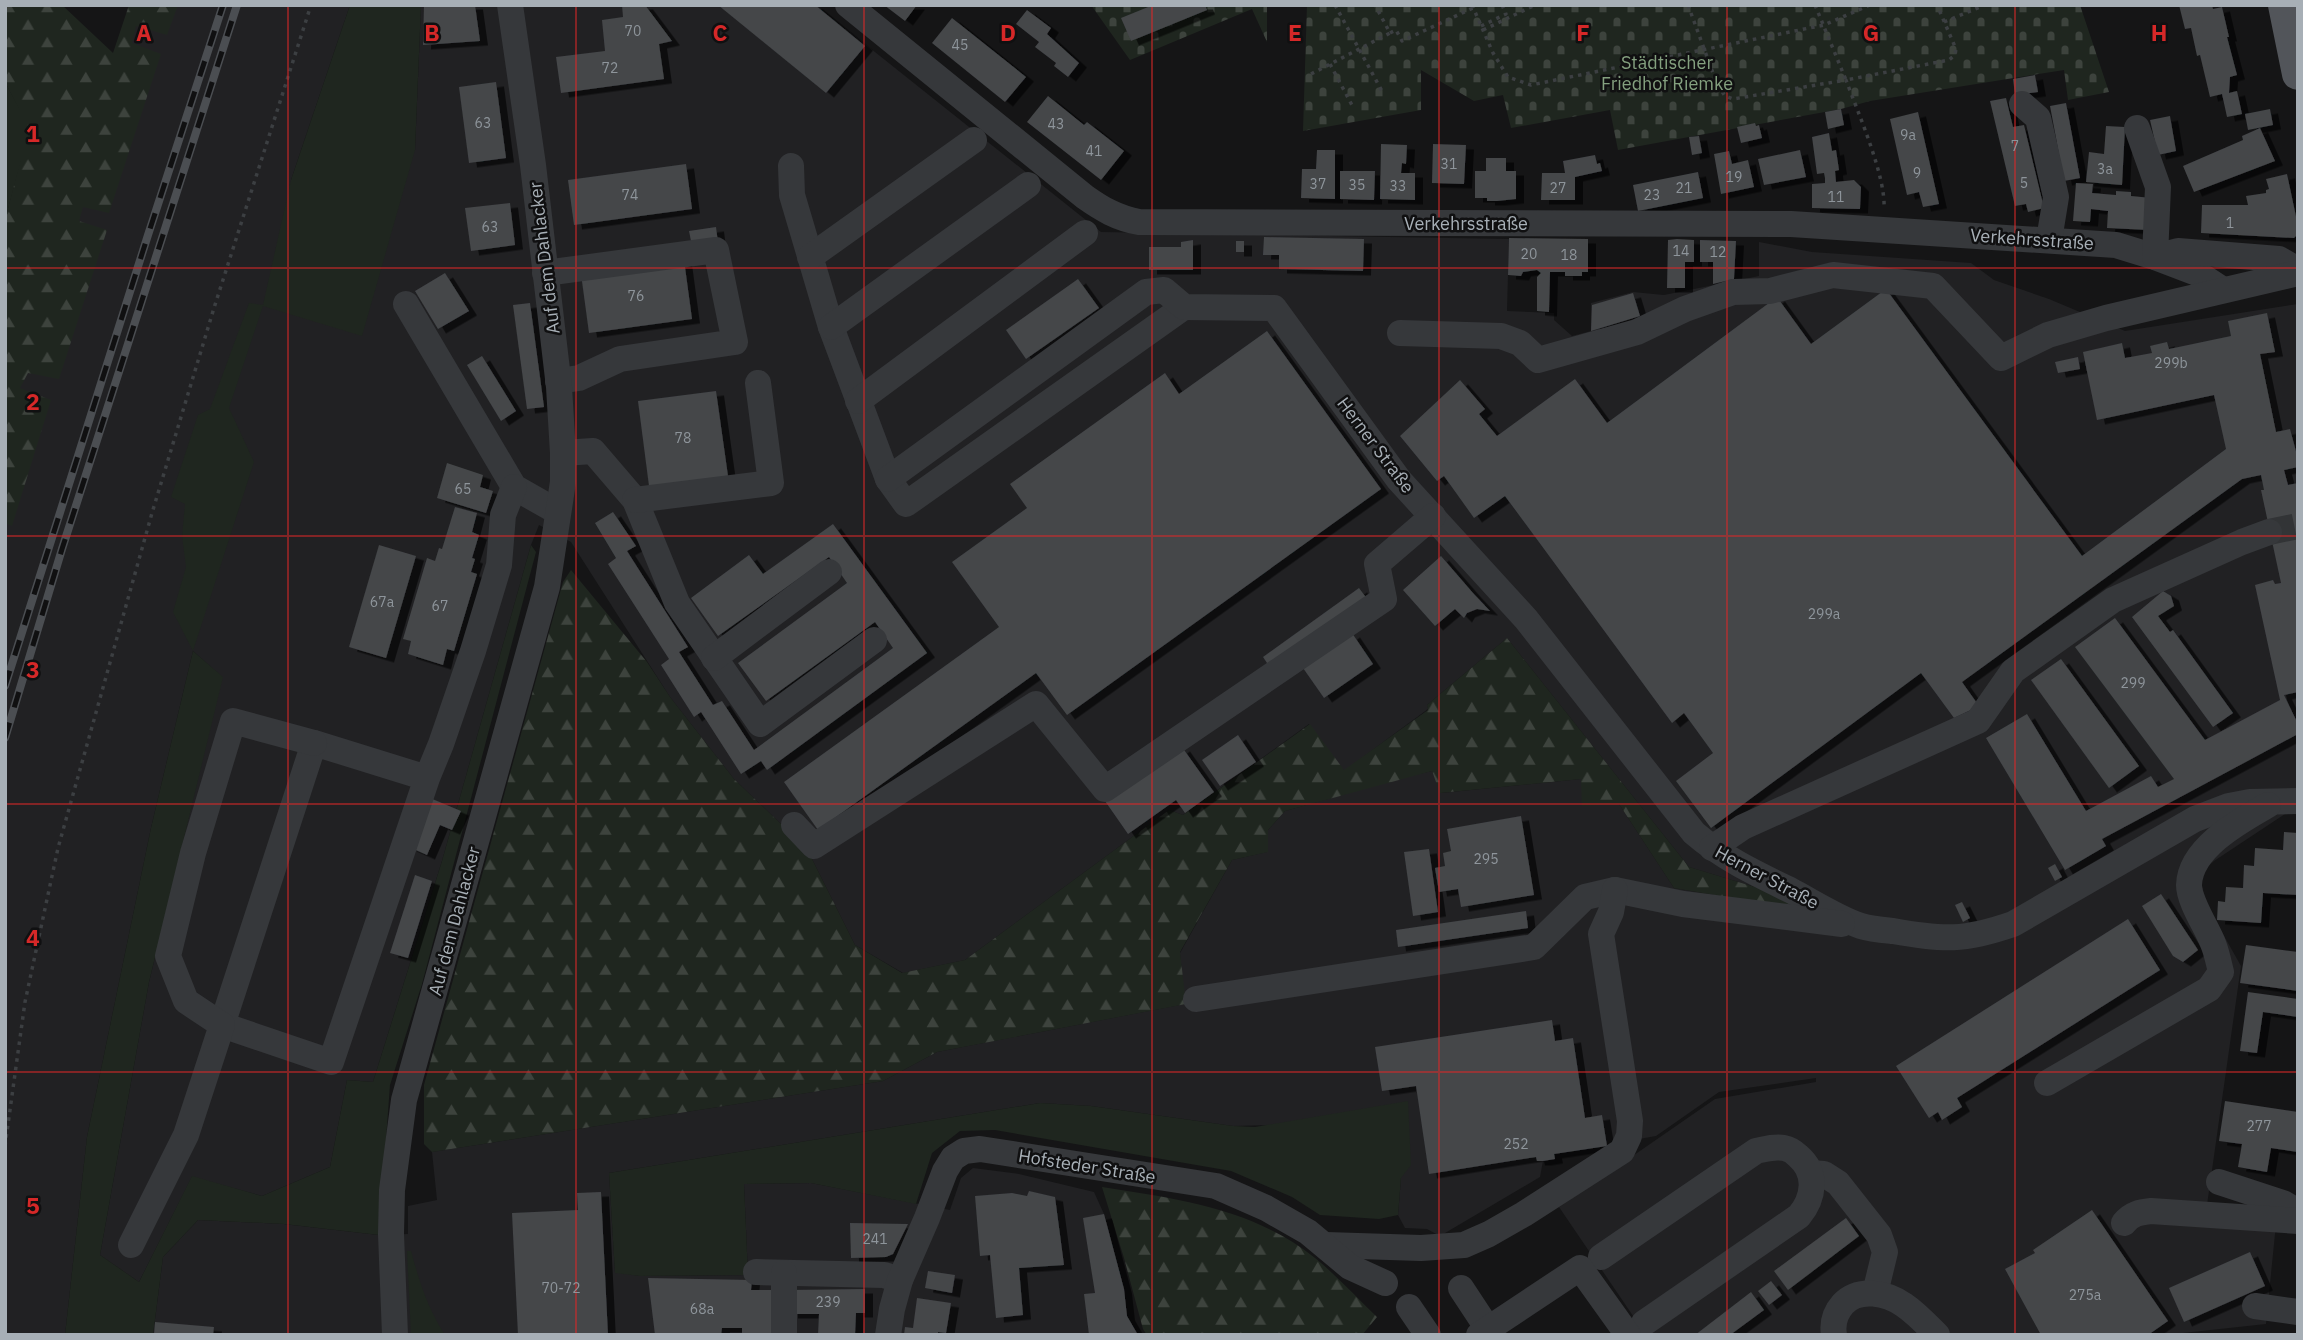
<svg xmlns="http://www.w3.org/2000/svg" width="2303" height="1340" font-family="'IBM Plex Sans',sans-serif">
<defs>
<pattern id="forest-firs" width="22" height="20" patternUnits="userSpaceOnUse" patternTransform="scale(1.75)"><rect width="22" height="20" fill="#1f261f"/><path d="M5 1l3.5 6h-7zM16 11l3.5 6h-7z" fill="#3d433d"/></pattern>
<pattern id="cemetery-stones" width="16" height="16" patternUnits="userSpaceOnUse" patternTransform="scale(1.75)"><rect width="16" height="16" fill="#1f261f"/><path d="M2 7V4a2 2 0 0 1 4 0v3zM10 15v-3a2 2 0 0 1 4 0v3z" fill="#3d433d"/></pattern>
<filter id="shadow"><feDropShadow dx="8" dy="4.5" stdDeviation="0" flood-color="#0009"/></filter>
</defs>
<rect width="100%" height="100%" fill="#151516"/>
<polygon fill="#212123" points="140,5 350,5 291,180 415,150 421,5 816,5 1101,232 1509,239 1507,311 1554,313 1554,320 1572,336 1591,331 1591,303 1633,292 1664,295 1759,276 1759,242 1812,252 1971,263 1994,280 2049,299 2125,331 2298,304 2298,810 2291,810 2214,861 2204,870 2201,880 2205,902 2241,966 2207,1205 2277,1214 2266,1324 2183,1333 2182,1335 1646,1335 1559,1207 1715,1099 1816,1082 1816,1078 1719,1092 1656,1136 1555,1154 1555,1159 1543,1161 1540,1177 1440,1236 1427,1229 1405,1228 1398,1215 1401,1178 1273,1125 1233,1126 1091,1106 1040,1103 609,1173 615,1272 640,1276 748,1275 744,1184 811,1183 950,1210 961,1178 973,1168 1019,1174 1094,1192 1104,1214 1124,1289 1127,1316 1138,1335 153,1335 163,1257 198,1220 284,1224 379,1235 408,1234 408,1206 437,1200 432,1152 883,1081 937,1052 1185,1004 1180,953 1232,860 1267,852 1268,830 1285,811 1402,778 1432,771 1441,793 1581,779 1619,804 1674,888 1778,906 1778,894 1689,867 1507,638 1427,705 1428,709 1344,771 1309,724 1183,815 1169,810 965,960 903,973 855,945 807,849 734,779 670,697 571,542 539,525 531,545 442,861 373,1082 347,1080 330,1167 262,1196 192,1177 139,1282 100,1255 149,982 222,677 193,651 151,828 87,1137 65,1335 5,1335 5,425"/>
<g fill="#1f261f">
<polygon points="350,5 421,5 415,150 362,336 263,306 229,408 254,462 193,651 223,677 149,982 100,1255 139,1282 192,1176 262,1196 330,1167 347,1080 373,1082 442,861 531,545 536,552 422,984 390,1085 379,1235 284,1224 198,1220 163,1257 153,1335 65,1335 87,1137 151,828 193,651 173,612 186,567 182,536 185,504 171,497 198,415 210,409 249,303 263,305 291,180"/>
<polygon points="5,82 30,128 5,220"/>
<polygon points="1408,1101 1411,1165 1401,1178 1398,1215 1379,1219 1320,1215 1292,1197 1231,1171 995,1130 960,1131 932,1153 916,1204 811,1183 744,1184 748,1275 640,1276 615,1273 609,1173 1040,1103 1091,1106 1233,1126 1255,1127"/>
<path d="M407,1251H411C419,1281 428,1309 445,1335H411Z"/>
</g>
<g fill="url(#forest-firs)">
<polygon points="5,5 62,5 113,53 129,5 178,5 167,35 136,26 132,43 161,54 109,213 83,207 79,221 107,230 59,379 28,373 20,388 51,400 12,526 5,523 5,220 29,128 5,82"/>
<polygon points="571,570 647,662 670,697 734,779 807,849 855,945 902,973 965,960 1169,810 1183,815 1310,724 1344,770 1428,710 1427,705 1507,638 1689,867 1778,894 1798,904 1778,906 1674,888 1619,804 1582,806 1581,779 1440,793 1432,771 1285,811 1268,830 1268,852 1232,860 1180,952 1186,1004 937,1052 883,1081 432,1152 424,1144 424,1085 563,582"/>
<path d="M1102,1187C1177,1199 1253,1208 1315,1258C1337,1276 1357,1298 1377,1317L1362,1335H1147L1143,1329L1124,1258Z"/>
</g>
<g fill="url(#cemetery-stones)">
<polygon points="1091,5 1267,5 1267,42 1252,9 1130,60"/>
<polygon points="1307,5 2080,5 2109,92 2068,100 2064,70 1870,101 1841,109 1618,150 1610,110 1511,128 1503,95 1474,101 1421,70 1421,110 1303,131"/>
</g>
<g fill="#444649" filter="url(#shadow)">
<polygon points="424,5 475,5 480,41 423,45"/>
<polygon points="622,5 645,5 672,41 659,44 664,79 561,93 556,57 605,51 602,20 623,17"/>
<polygon points="718,5 815,5 865,46 826,93"/>
<polygon points="884,5 917,5 905,21"/>
<polygon points="1153,5 1205,5 1207,10 1131,41 1121,18"/>
<polygon points="2179,5 2212,5 2213,9 2222,7 2229,37 2227,37 2237,75 2230,77 2229,93 2237,91 2242,114 2227,117 2222,94 2210,97 2200,55 2197,56 2191,28 2185,29"/>
<polygon points="1027,10 1051,28 1047,34 1079,63 1068,77 1054,66 1056,63 1035,47 1039,42 1016,24"/>
<polygon points="952,18 1026,77 1005,102 932,43"/>
<polygon points="2035,75 2038,92 2015,95 2013,79"/>
<polygon points="496,82 506,158 469,163 459,87"/>
<polygon points="1048,96 1084,125 1087,122 1124,151 1101,180 1027,122"/>
<polygon points="2006,98 2013,127 2024,125 2044,208 2028,212 2026,204 2015,206 1990,101"/>
<polygon points="2066,103 2080,178 2064,181 2050,106"/>
<polygon points="1841,109 1844,125 1828,129 1825,112"/>
<polygon points="2270,109 2273,125 2248,130 2245,114"/>
<polygon points="1918,112 1939,204 1923,207 1919,192 1907,195 1890,119"/>
<polygon points="2170,116 2176,151 2158,155 2150,120"/>
<polygon points="1755,123 1756,126 1759,125 1762,138 1741,143 1737,127"/>
<polygon points="2106,126 2125,127 2122,185 2086,182 2089,152 2104,154"/>
<polygon points="2260,128 2275,161 2194,192 2183,166 2243,140 2242,136"/>
<polygon points="1829,133 1832,151 1836,150 1839,170 1835,171 1836,182 1854,180 1861,187 1860,209 1812,208 1812,184 1825,183 1825,178 1824,173 1817,174 1812,137"/>
<polygon points="1699,136 1702,153 1692,155 1689,137"/>
<polygon points="1381,144 1407,145 1406,164 1402,163 1401,173 1415,173 1415,200 1380,199"/>
<polygon points="1433,144 1466,145 1464,184 1432,183"/>
<polygon points="1317,150 1335,150 1335,199 1301,198 1302,169 1316,169"/>
<polygon points="1800,150 1806,177 1764,185 1758,159"/>
<polygon points="1729,151 1732,164 1748,160 1754,187 1721,194 1714,154"/>
<polygon points="1595,155 1597,164 1600,163 1602,171 1575,177 1575,200 1541,200 1542,173 1565,173 1563,161"/>
<polygon points="1486,158 1506,158 1506,171 1516,171 1516,199 1497,201 1487,201 1487,198 1475,198 1475,171 1486,171"/>
<polygon points="686,164 692,209 574,225 568,180"/>
<polygon points="1340,171 1375,171 1374,200 1340,199"/>
<polygon points="1698,172 1703,198 1638,211 1633,185"/>
<polygon points="2287,174 2298,226 2298,234 2294,238 2201,233 2202,205 2248,205 2246,196 2266,193 2266,190 2269,189 2266,179"/>
<polygon points="2076,183 2093,184 2092,193 2116,195 2116,191 2131,192 2131,196 2152,198 2149,230 2107,228 2108,211 2091,209 2090,222 2073,221"/>
<polygon points="510,203 515,245 471,251 465,208"/>
<polygon points="716,227 718,243 692,246 689,231"/>
<polygon points="1264,237 1364,239 1363,271 1279,269 1279,255 1263,255"/>
<polygon points="1509,238 1588,239 1588,272 1582,272 1582,276 1565,276 1565,272 1550,272 1549,312 1537,311 1537,277 1541,273 1537,270 1523,272 1521,276 1508,275"/>
<polygon points="1677,239 1694,240 1694,262 1685,262 1685,288 1667,288 1668,240"/>
<polygon points="1193,240 1193,270 1149,270 1149,247 1181,247 1181,242"/>
<polygon points="1700,240 1736,241 1734,279 1713,284 1713,262 1700,262"/>
<rect x="1236" y="241" width="8" height="11"/>
<polygon points="684,260 692,319 589,333 581,274"/>
<polygon points="445,273 469,311 438,329 415,291"/>
<polygon points="1078,279 1099,308 1026,359 1006,330"/>
<polygon points="1886,289 2082,556 2226,449 2214,395 2097,420 2083,352 2122,343 2125,358 2152,353 2150,346 2154,345 2167,342 2169,349 2231,336 2228,321 2267,313 2275,352 2260,354 2276,432 2290,429 2298,459 2298,467 2284,470 2288,485 2298,483 2298,692 2284,695 2298,724 2298,734 2102,839 2106,846 2065,870 1986,738 2027,714 2086,811 2151,776 2158,787 2174,779 2075,647 2115,618 2205,740 2280,700 2255,585 2273,580 2275,584 2281,583 2261,490 2264,490 2261,475 2242,479 1962,682 1979,706 1954,718 1921,673 1711,828 1676,781 1713,753 1684,713 1672,723 1505,496 1474,518 1444,476 1437,481 1400,436 1460,380 1485,409 1479,414 1497,436 1575,379 1607,423 1777,297 1811,344"/>
<polygon points="1633,293 1640,316 1591,331 1592,305"/>
<polygon points="530,303 544,407 527,409 513,305"/>
<polygon points="1267,331 1381,489 1067,715 1036,673 818,830 784,782 999,627 952,562 1027,508 1010,484 1165,373 1179,394"/>
<polygon points="482,356 516,411 501,421 467,365"/>
<polygon points="2078,357 2080,369 2058,373 2055,362"/>
<polygon points="716,391 728,476 649,486 638,401"/>
<polygon points="447,463 483,475 480,487 493,491 486,513 437,498"/>
<polygon points="455,507 477,513 472,532 479,535 472,558 475,559 471,572 477,574 454,651 447,649 443,665 408,654 411,641 403,639 427,558 435,561 439,548 442,549"/>
<polygon points="613,512 636,546 627,551 688,647 679,652 713,705 722,701 754,750 893,648 875,622 766,701 738,663 847,583 829,557 718,636 691,598 749,555 763,574 833,524 927,653 767,770 761,761 741,774 701,712 694,717 661,665 669,659 608,564 616,558 595,523"/>
<polygon points="379,545 416,556 386,658 349,647"/>
<polygon points="1441,556 1473,593 1490,611 1477,609 1467,613 1464,618 1455,609 1435,626 1403,590"/>
<polygon points="1359,588 1368,600 1271,669 1263,657"/>
<polygon points="2163,591 2171,596 2174,606 2158,616 2170,632 2173,630 2233,713 2213,727 2132,617"/>
<polygon points="1352,633 1373,664 1324,698 1303,668"/>
<polygon points="2061,659 2139,766 2109,788 2031,680"/>
<polygon points="1238,735 1256,762 1220,786 1202,760"/>
<polygon points="1182,747 1214,792 1185,813 1176,800 1128,834 1105,801"/>
<polygon points="430,798 461,811 452,830 440,825 427,855 409,847"/>
<polygon points="1521,816 1534,895 1461,907 1458,889 1439,892 1435,868 1445,866 1443,853 1451,851 1447,829"/>
<polygon points="2284,832 2298,833 2298,895 2263,893 2261,923 2217,920 2218,901 2225,902 2226,887 2243,888 2244,865 2254,866 2255,848 2283,850"/>
<polygon points="1429,849 1438,912 1413,916 1404,852"/>
<polygon points="2055,864 2062,877 2055,881 2048,868"/>
<polygon points="415,875 432,881 408,958 390,953"/>
<polygon points="2161,894 2198,950 2183,962 2173,956 2142,906"/>
<polygon points="1962,902 1970,918 1963,922 1955,905"/>
<polygon points="1526,911 1528,928 1398,947 1396,930"/>
<polygon points="2128,919 2160,970 1957,1098 1962,1107 1942,1120 1938,1112 1929,1118 1896,1066"/>
<polygon points="2246,945 2298,952 2298,991 2240,983"/>
<polygon points="2248,992 2298,999 2298,1017 2263,1012 2257,1053 2240,1051"/>
<polygon points="1552,1020 1555,1041 1573,1038 1585,1118 1602,1115 1607,1146 1554,1154 1555,1159 1543,1161 1537,1161 1536,1157 1429,1174 1416,1086 1382,1091 1375,1047"/>
<polygon points="2225,1101 2298,1112 2298,1152 2271,1148 2267,1172 2238,1167 2242,1144 2219,1141"/>
<polygon points="1029,1191 1055,1197 1064,1265 1019,1268 1023,1315 996,1318 990,1255 980,1256 975,1196 1012,1193 1027,1196"/>
<polygon points="601,1192 608,1335 518,1335 512,1213 578,1210 577,1193"/>
<polygon points="2092,1210 2168,1321 2148,1335 2041,1335 2005,1269 2035,1253 2033,1250"/>
<polygon points="1104,1214 1124,1289 1127,1316 1138,1335 1089,1335 1084,1294 1095,1293 1083,1218"/>
<polygon points="1846,1218 1859,1236 1788,1290 1774,1271"/>
<polygon points="850,1223 908,1224 893,1254 886,1257 851,1258"/>
<polygon points="2250,1252 2265,1286 2184,1322 2169,1288"/>
<polygon points="928,1271 955,1275 952,1293 925,1288"/>
<polygon points="648,1278 752,1280 751,1290 778,1290 777,1335 742,1335 742,1328 722,1328 721,1335 655,1335"/>
<polygon points="1771,1281 1782,1295 1769,1305 1758,1291"/>
<polygon points="865,1289 865,1313 856,1313 855,1335 818,1335 819,1314 790,1314 790,1290"/>
<polygon points="1751,1292 1764,1310 1730,1335 1695,1335"/>
<polygon points="917,1298 951,1303 946,1333 938,1332 938,1335 904,1335 905,1327 913,1328"/>
<polygon points="155,1322 214,1327 213,1335 154,1335"/>
</g>
<g fill="none" stroke-linecap="round" stroke-linejoin="round">
<polyline stroke="#323436" stroke-width="26" stroke-dasharray="26 13" stroke-linecap="butt" points="2269,532 2298,526"/>
<g stroke="#3c3f42" stroke-width="3.5" stroke-dasharray="3.5 5" stroke-linecap="butt">
<polyline points="1335,5 1383,93"/>
<polyline points="1472,5 1493,53 1508,77 1531,85 1824,25 1870,5"/>
<path d="M1688,5L1717,84L1725,96L1733,99L1846,80C1858,113 1886,176 1884,209"/>
<polyline points="1815,5 1846,80 1949,60 1955,55 1956,49 1937,5"/>
<polyline points="1944,22 1985,5"/>
<polyline points="1481,26 1506,14 1502,5"/>
<polyline points="1483,30 1535,5"/>
<polyline points="1390,33 1396,30 1402,41 1473,8"/>
<polyline points="1330,64 1353,107"/>
<polyline points="1311,74 1390,33 1375,5"/>
<polyline points="5,1146 25,1002 58,848 152,513 214,308 311,5"/>
</g>
<g stroke="#36383b" stroke-width="26">
<path d="M848,5L1085,197C1102,209 1117,218 1139,222L1791,224L2116,245L2155,257L2197,273L2223,290"/>
<polyline points="2022,104 2038,118 2056,197 2049,240"/>
<polyline points="2137,128 2158,187 2155,257 2178,251 2279,259 2298,270"/>
<polyline points="791,166 792,195 831,327 888,479 906,504 1184,307"/>
<polyline points="810,257 974,140"/>
<polyline points="545,273 716,250 735,342 620,359 579,378 558,381"/>
<polyline points="406,304 514,487 558,512"/>
<polyline points="831,327 1028,185"/>
<polyline points="1400,333 1501,336 1520,343 1538,360 1637,332 1685,309 1733,292 1770,291 1833,275 1933,286 2001,358 2048,335 2106,318 2298,273"/>
<polyline points="858,401 1085,233"/>
<polyline points="563,453 593,451 635,500 677,603 760,724 874,640"/>
<path d="M888,479L1146,292L1164,290L1184,307L1274,308L1399,480L1526,619L1694,833C1723,858 1755,873 1790,890C1811,901 1839,919 1861,926C1871,929 1883,930 1893,931C1943,940 1964,941 2013,924L2195,819L2229,806L2250,802L2298,801"/>
<polyline points="635,500 771,483 758,383"/>
<polyline points="714,658 829,572"/>
<polyline points="427,778 314,743 222,1025 331,1062 427,778 441,744 473,651 499,565 503,515 514,487"/>
<polyline points="794,825 814,846 1036,704 1105,789 1384,599 1377,564 1433,516"/>
<polyline points="1712,848 1743,827 1978,721 2013,671 2113,600 2242,542 2269,532"/>
<polyline points="1196,999 1534,947 1585,897 1615,890 1683,904 1842,924"/>
<path d="M2047,1083L2209,989L2221,972C2219,964 2217,954 2214,946C2208,929 2189,902 2189,885C2190,848 2240,821 2268,805"/>
<polyline points="1810,1173 1824,1174 1838,1183 1879,1235 1885,1252 1875,1293"/>
<polyline points="2219,1182 2283,1203 2298,1212"/>
<path d="M2124,1223C2131,1214 2140,1212 2151,1211L2298,1221"/>
<polyline points="131,1245 186,1135 222,1025 186,1001 168,956 193,853 233,721 314,743"/>
<polyline points="1326,1245 1421,1248 1464,1245 1489,1234 1524,1214 1622,1151 1629,1136 1630,1121 1601,934 1611,912 1615,890"/>
<path d="M1601,1257L1756,1151C1766,1149 1774,1146 1784,1148C1790,1149 1794,1152 1798,1156C1818,1173 1814,1198 1799,1216L1644,1323"/>
<polyline points="756,1272 884,1275 900,1280"/>
<polyline points="784,1273 784,1335"/>
<polyline points="1461,1288 1488,1329"/>
<polyline points="2255,1306 2298,1312"/>
<polyline points="1409,1307 1428,1335"/>
<polyline points="395,1335 391,1234 392,1190 404,1100 547,587 563,482 563,453 559,387 533,165 510,5"/>
<polyline points="888,1335 892,1309 900,1280 927,1218 945,1171 953,1158 964,1151 980,1149 1216,1186 1266,1208 1308,1232 1350,1267 1385,1283"/>
<polyline points="1479,1335 1580,1268 1628,1335"/>
<path d="M1834,1335C1832,1323 1835,1313 1843,1304C1859,1287 1887,1293 1904,1305C1916,1313 1927,1325 1937,1335"/>
</g>
<polyline stroke="#52555a" stroke-width="32" points="2284,5 2298,74"/>
<g stroke="#4b4e52" stroke-width="8">
<g id="rail">
<polyline points="5,686 148,235 223,5"/>
<polyline points="5,738 62,549 237,5"/>
</g>
</g>
<use href="#rail" stroke="#101011" stroke-width="5" stroke-dasharray="16" stroke-linecap="butt"/>
</g>
<path fill="none" stroke="#d62828" stroke-width="2" stroke-opacity="0.55" d="M288,5V1335M576,5V1335M864,5V1335M1152,5V1335M1439,5V1335M1727,5V1335M2015,5V1335M5,268H2298M5,536H2298M5,804H2298M5,1072H2298"/>
<g text-anchor="middle" dominant-baseline="central" stroke-width="5" stroke-linejoin="round" paint-order="stroke">
<g font-size="14" fill="#8e959b">
<text x="633" y="31">70</text>
<text x="960" y="45">45</text>
<text x="610" y="68">72</text>
<text x="483" y="123">63</text>
<text x="1056" y="124">43</text>
<text x="1908" y="135">9a</text>
<text x="2015" y="146">7</text>
<text x="1094" y="151">41</text>
<text x="1449" y="164">31</text>
<text x="2105" y="169">3a</text>
<text x="1917" y="173">9</text>
<text x="1734" y="177">19</text>
<text x="2024" y="183">5</text>
<text x="1318" y="184">37</text>
<text x="1357" y="185">35</text>
<text x="1398" y="186">33</text>
<text x="1558" y="188">27</text>
<text x="1684" y="188">21</text>
<text x="630" y="195">74</text>
<text x="1652" y="195">23</text>
<text x="1836" y="197">11</text>
<text x="2230" y="223">1</text>
<text x="490" y="227">63</text>
<text x="1681" y="251">14</text>
<text x="1718" y="252">12</text>
<text x="1529" y="254">20</text>
<text x="1569" y="255">18</text>
<text x="636" y="296">76</text>
<text x="2171" y="363">299b</text>
<text x="683" y="438">78</text>
<text x="463" y="489">65</text>
<text x="382" y="602">67a</text>
<text x="440" y="606">67</text>
<text x="1824" y="614">299a</text>
<text x="2133" y="683">299</text>
<text x="1486" y="859">295</text>
<text x="2259" y="1126">277</text>
<text x="1516" y="1144">252</text>
<text x="875" y="1239">241</text>
<text x="561" y="1288">70-72</text>
<text x="2085" y="1295">275a</text>
<text x="828" y="1302">239</text>
<text x="702" y="1309">68a</text>
</g>
<g font-size="18" fill="#84a07f" stroke="#101011">
<text x="1667" y="62">Städtischer<tspan x="1667" dy="21">Friedhof Riemke</tspan></text>
</g>
<g font-size="18" fill="#a7afb6" stroke="#101011">
<text x="1466" y="223">Verkehrsstraße</text>
<text transform="translate(2032 239) rotate(4)">Verkehrsstraße</text>
<text transform="translate(544 258) rotate(-97)">Auf dem Dahlacker</text>
<text transform="translate(1376 445) rotate(53)">Herner Straße</text>
<text transform="translate(1767 877) rotate(28)">Herner Straße</text>
<text transform="translate(454 921) rotate(-75)">Auf dem Dahlacker</text>
<text transform="translate(1087 1166) rotate(9)">Hofsteder Straße</text>
</g>
</g>
<g font-size="23" text-anchor="middle" font-weight="bold" fill="#d62828" stroke="#101011" stroke-width="5" stroke-linejoin="round" paint-order="stroke">
<text x="144" y="41">A</text>
<text x="432" y="41">B</text>
<text x="720" y="41">C</text>
<text x="1008" y="41">D</text>
<text x="1295" y="41">E</text>
<text x="1583" y="41">F</text>
<text x="1871" y="41">G</text>
<text x="2159" y="41">H</text>
<text x="33" y="142">1</text>
<text x="33" y="410">2</text>
<text x="33" y="678">3</text>
<text x="33" y="946">4</text>
<text x="33" y="1214">5</text>
</g>
<rect width="2303" height="1340" fill="none" stroke="#a7afb6" stroke-width="14"/>
</svg>
